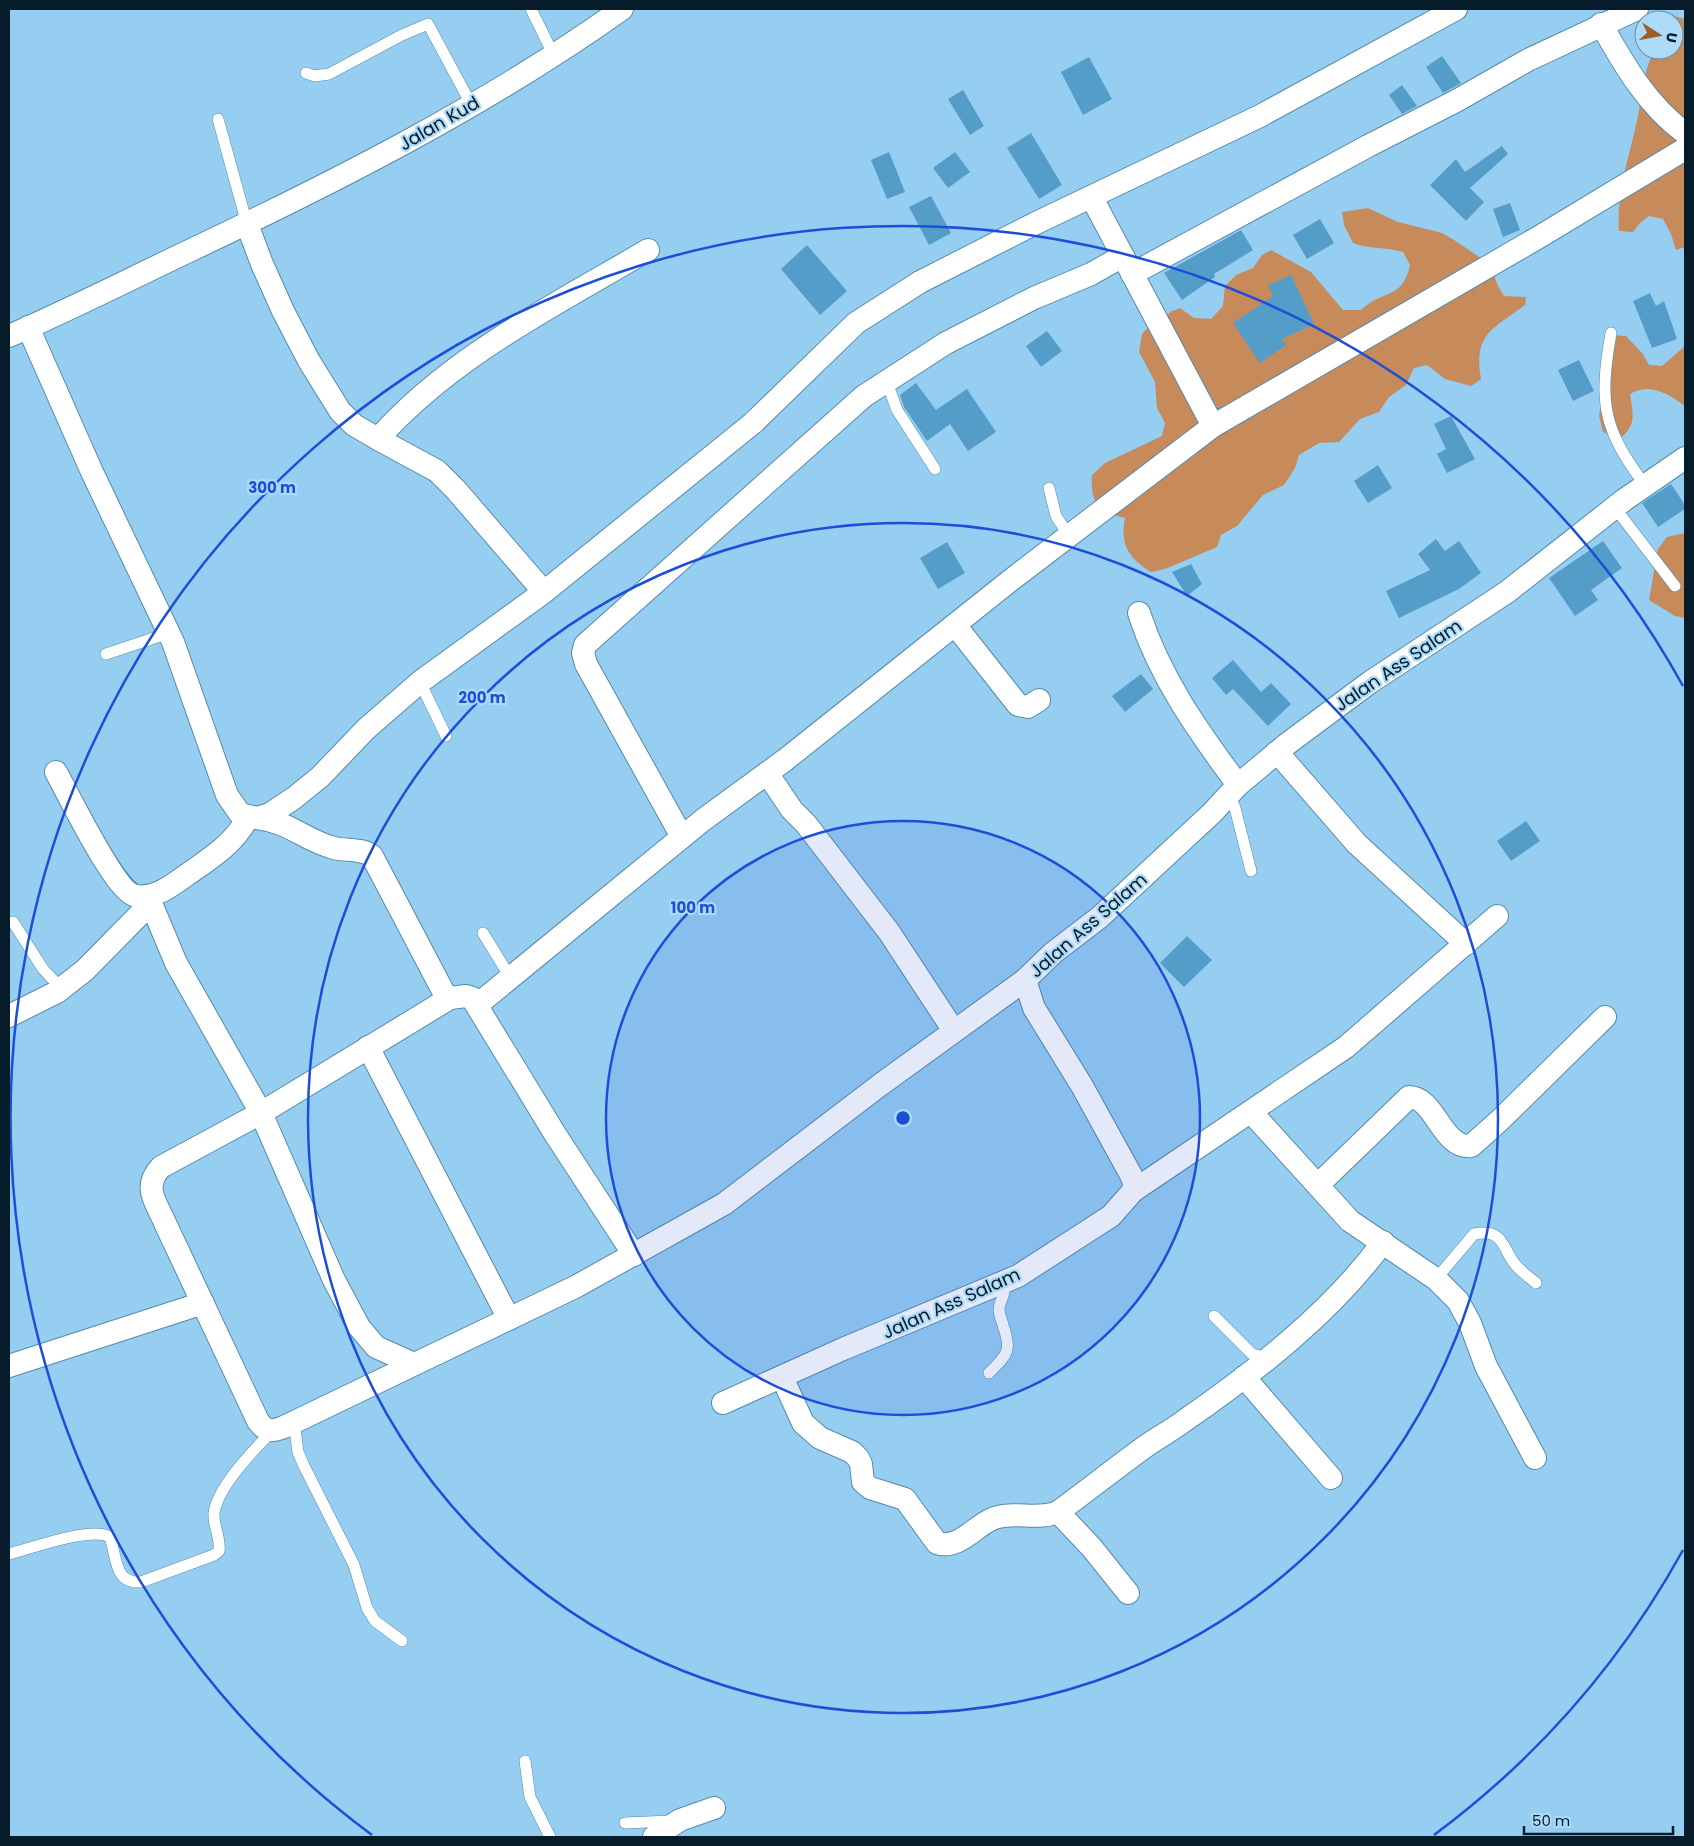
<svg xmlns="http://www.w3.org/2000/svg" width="1694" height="1846" font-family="Poppins,sans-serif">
<rect width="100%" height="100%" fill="#96cef2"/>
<g fill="#c78a5b">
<path d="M1673,16L1685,19V247L1676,250L1671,234L1663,219L1649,216L1640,223L1633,232L1619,231C1616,189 1632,150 1639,110C1643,87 1644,72 1654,50H1674V20H1670Z"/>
<path d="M1368,208L1398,222L1442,233L1454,240L1491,265L1497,284L1504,296L1526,297L1525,305C1493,329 1473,334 1481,379L1471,386L1445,379L1427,365L1414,368L1406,385L1389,397L1379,412L1360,419L1339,442L1319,443L1299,455L1295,468L1284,485L1263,495L1237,526L1221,535L1217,547L1165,569L1151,572C1128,558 1120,544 1125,518C1098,512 1090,502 1092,475L1105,463L1162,436L1165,423L1157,408L1155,382L1139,352L1142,334L1151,324L1165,319L1170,312L1180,308L1194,318L1211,319L1223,306L1225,286L1236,275L1253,268L1262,255L1271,250L1311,272L1343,310H1361C1383,289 1403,300 1410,265L1403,252C1386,247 1368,249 1353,243L1344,225L1342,212Z"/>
<path d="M1611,335L1626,336L1643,354L1649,365L1662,366L1685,346V406C1668,394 1650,382 1630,394C1633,413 1637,426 1620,438L1603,432L1599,416L1606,378Z"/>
<polygon points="1685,533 1685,618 1675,616 1649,600 1658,549 1667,537"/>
</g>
<g fill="#559dc9">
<polygon points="1442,56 1461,83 1443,93 1426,67"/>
<polygon points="1089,57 1112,99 1083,115 1061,72"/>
<polygon points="1402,85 1417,106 1402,114 1389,95"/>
<polygon points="963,90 984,126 970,135 948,99"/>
<polygon points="1031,133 1062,185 1039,199 1007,148"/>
<polygon points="1502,146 1508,154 1470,188 1484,202 1466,221 1430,185 1456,159 1465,172"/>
<polygon points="889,152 905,192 887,199 871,160"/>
<polygon points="955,152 970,172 948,188 933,168"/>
<polygon points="931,196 951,233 929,245 909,207"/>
<polygon points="1510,203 1520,230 1503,237 1493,209"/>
<polygon points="1320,219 1334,243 1307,259 1293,235"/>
<polygon points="1241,230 1253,250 1214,274 1215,277 1182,300 1164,273"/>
<polygon points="807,245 847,291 820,315 781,269"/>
<polygon points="1291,275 1314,324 1282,339 1286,345 1260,363 1233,323 1273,296 1268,285"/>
<polygon points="1650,293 1656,306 1664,301 1677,339 1652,348 1633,301"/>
<polygon points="1047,331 1062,351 1041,367 1026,346"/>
<polygon points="1579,360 1594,391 1573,401 1558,370"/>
<polygon points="916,383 936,410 967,389 996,432 968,451 950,424 927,441 904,407 900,395"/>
<polygon points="1451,416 1475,459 1447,473 1437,454 1446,449 1434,424"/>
<polygon points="1378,465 1392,488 1368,503 1354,481"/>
<polygon points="1671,484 1685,505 1685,509 1658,527 1642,503"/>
<polygon points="1436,539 1445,551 1459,541 1481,573 1459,589 1399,618 1386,591 1430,570 1418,554"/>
<polygon points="1603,541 1622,568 1591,590 1598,600 1575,616 1549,578"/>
<polygon points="947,542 965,573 938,589 920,558"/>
<polygon points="1191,564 1202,584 1187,596 1172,572"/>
<polygon points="1233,660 1261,692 1271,683 1291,704 1268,726 1233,689 1226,695 1212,678"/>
<polygon points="1141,674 1153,689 1125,712 1112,696"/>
<polygon points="1526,821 1540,841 1511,861 1497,841"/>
<polygon points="1187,936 1212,960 1184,987 1160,963"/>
</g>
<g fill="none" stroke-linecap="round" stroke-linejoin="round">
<g stroke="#548aac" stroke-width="12">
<g id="lane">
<polyline points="531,9 554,56"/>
<polyline points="306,73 315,76 329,74 402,35 428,24 471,104"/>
<polyline points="218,119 247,224"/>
<path d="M1611,333C1599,402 1602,428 1645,485"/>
<polyline points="886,380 897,410 935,469"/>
<polyline points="1049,488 1056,516 1069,536"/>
<polyline points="1615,508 1675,586"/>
<polyline points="106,654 169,633"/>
<polyline points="420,682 446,736"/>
<polyline points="1229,795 1235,808 1251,871"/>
<polyline points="13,922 43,969 62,989"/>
<polyline points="483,933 510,977"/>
<path d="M1436,1279L1474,1234C1505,1228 1502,1249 1515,1264C1520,1271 1529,1277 1536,1283"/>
<polyline points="1214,1316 1252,1354 1268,1358"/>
<path d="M989,1373C1008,1354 1012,1351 1003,1325C1002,1320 999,1315 999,1309C1000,1299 1007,1294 1003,1283"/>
<polyline points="294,1422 298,1452 304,1466 354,1565 367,1608 375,1621 402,1641"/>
<path d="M9,1554C32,1548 91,1526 110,1537C117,1558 114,1584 141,1582L214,1555L219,1551C221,1538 213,1526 214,1513C218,1486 253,1451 272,1431"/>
<polyline points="525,1761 530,1797 550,1837"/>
<polyline points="625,1823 671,1821"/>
</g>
</g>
<g stroke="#548aac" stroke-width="24">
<g id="street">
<path d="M1601,24C1624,65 1647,105 1685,133"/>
<polyline points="1092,198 1213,426"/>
<polyline points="247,224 262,264 283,311 309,361 340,411 354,425 378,439 437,471 456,490 544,592"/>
<polyline points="1132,274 1368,146 1456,101 1528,60 1637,9"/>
<polyline points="28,327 92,472 173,642 227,795 240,814 257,818 270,814 294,798 320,777 366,729 420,682 544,592 753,423 856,323 920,282 1034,224 1260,116 1456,9"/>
<path d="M9,336C69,310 128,280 187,252C337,181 487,105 622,9"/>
<path d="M378,439C450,357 555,305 648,250"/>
<path d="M1139,613C1160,678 1198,731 1238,785"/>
<polyline points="955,625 1018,705 1028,707 1039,700"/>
<polyline points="1277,752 1357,844 1466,944"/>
<path d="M56,772C68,794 116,893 136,896C155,899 173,885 188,874C211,858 235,843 248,817"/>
<polyline points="767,773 792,810 806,824 889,932 954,1031"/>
<path d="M257,818C290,822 304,840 334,848C346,851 362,848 372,856L444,993L450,998L466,996L472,998L555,1134L634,1255"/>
<polyline points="682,837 586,664 583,653 585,645 864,396 946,343 1034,298 1091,274 1123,256"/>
<polyline points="148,896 176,963 261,1113 334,1280 359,1327 376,1347 414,1364"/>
<path d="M450,998L261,1113L161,1167C142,1187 156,1202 165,1223L258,1421C266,1432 271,1432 284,1427L577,1286L724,1204L880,1085L1025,980L1053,953L1100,917L1212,813L1238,785L1287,744L1369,683L1507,592L1624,500L1685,458"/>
<polyline points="477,1005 703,820 785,760 1011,580 1213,426 1539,237 1685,149"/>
<polyline points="9,1016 57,992 85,970 151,903"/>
<polyline points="368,1047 509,1319"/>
<polyline points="1251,1112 1350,1221 1436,1279 1458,1301 1470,1323 1486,1366 1535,1458"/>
<path d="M1319,1184L1409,1097C1435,1097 1442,1149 1471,1146L1499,1121L1605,1017"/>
<polyline points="1133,1191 1346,1047 1497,916"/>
<polyline points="9,1366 203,1303"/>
<path d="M782,1377L803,1423L820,1438L852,1452L858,1458L861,1464L863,1482L870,1488L905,1499L937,1543C958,1550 974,1527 992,1519C1013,1510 1038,1521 1058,1512C1088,1490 1117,1467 1146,1446C1159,1437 1172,1430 1184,1421C1255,1372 1332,1312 1383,1242"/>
<polyline points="1244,1377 1331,1478"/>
<polyline points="723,1403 843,1349 1018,1276 1111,1216 1133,1191 1134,1183 1131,1175 1082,1086 1034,1008 1025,980"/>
<polyline points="1058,1512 1092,1548 1128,1593"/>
<polyline points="654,1837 680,1820 714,1808"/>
</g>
</g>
<use href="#lane" stroke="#fff" stroke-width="11"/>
<use href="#street" stroke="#fff" stroke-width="22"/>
</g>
<circle cx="903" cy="1118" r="297" fill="#1d4ed8" fill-opacity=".12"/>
<g fill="none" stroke="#1d4ed8" stroke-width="2.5">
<circle cx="903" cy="1118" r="297"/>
<circle cx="903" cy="1118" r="595"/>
<path d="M1683 1550A892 892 0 0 1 1434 1835M372 1835A892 892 0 1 1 1683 686"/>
</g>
<g text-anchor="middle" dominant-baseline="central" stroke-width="4.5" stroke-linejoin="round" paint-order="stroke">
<g font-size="18" fill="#061c2a" stroke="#addaf7">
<text transform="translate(439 123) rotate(-30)">Jalan Kud</text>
<text transform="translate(1398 665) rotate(-34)">Jalan Ass Salam</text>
<text transform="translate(1088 925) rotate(-41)">Jalan Ass Salam</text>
<text transform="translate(951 1303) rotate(-24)">Jalan Ass Salam</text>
</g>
</g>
<circle cx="903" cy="1118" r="8" fill="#1d4ed8" stroke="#addaf7" stroke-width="2.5"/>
<g font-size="15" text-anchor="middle" font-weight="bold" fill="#1d4ed8" stroke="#addaf7" stroke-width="4.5" stroke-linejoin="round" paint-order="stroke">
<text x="272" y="493">300 m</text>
<text x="482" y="703">200 m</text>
<text x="693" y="913">100 m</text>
</g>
<rect width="1694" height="1846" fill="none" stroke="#061c2a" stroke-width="20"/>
<g transform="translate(1659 35) rotate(101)"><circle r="24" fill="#addaf7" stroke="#6a8ea5"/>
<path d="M0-4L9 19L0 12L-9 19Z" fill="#9d5d26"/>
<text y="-8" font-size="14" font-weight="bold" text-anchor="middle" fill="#061c2a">U</text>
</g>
<path d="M1524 1826v8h149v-8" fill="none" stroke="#061c2a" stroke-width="2.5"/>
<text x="1532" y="1826" font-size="15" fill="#061c2a" stroke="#addaf7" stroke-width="4" paint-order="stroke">50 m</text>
</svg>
